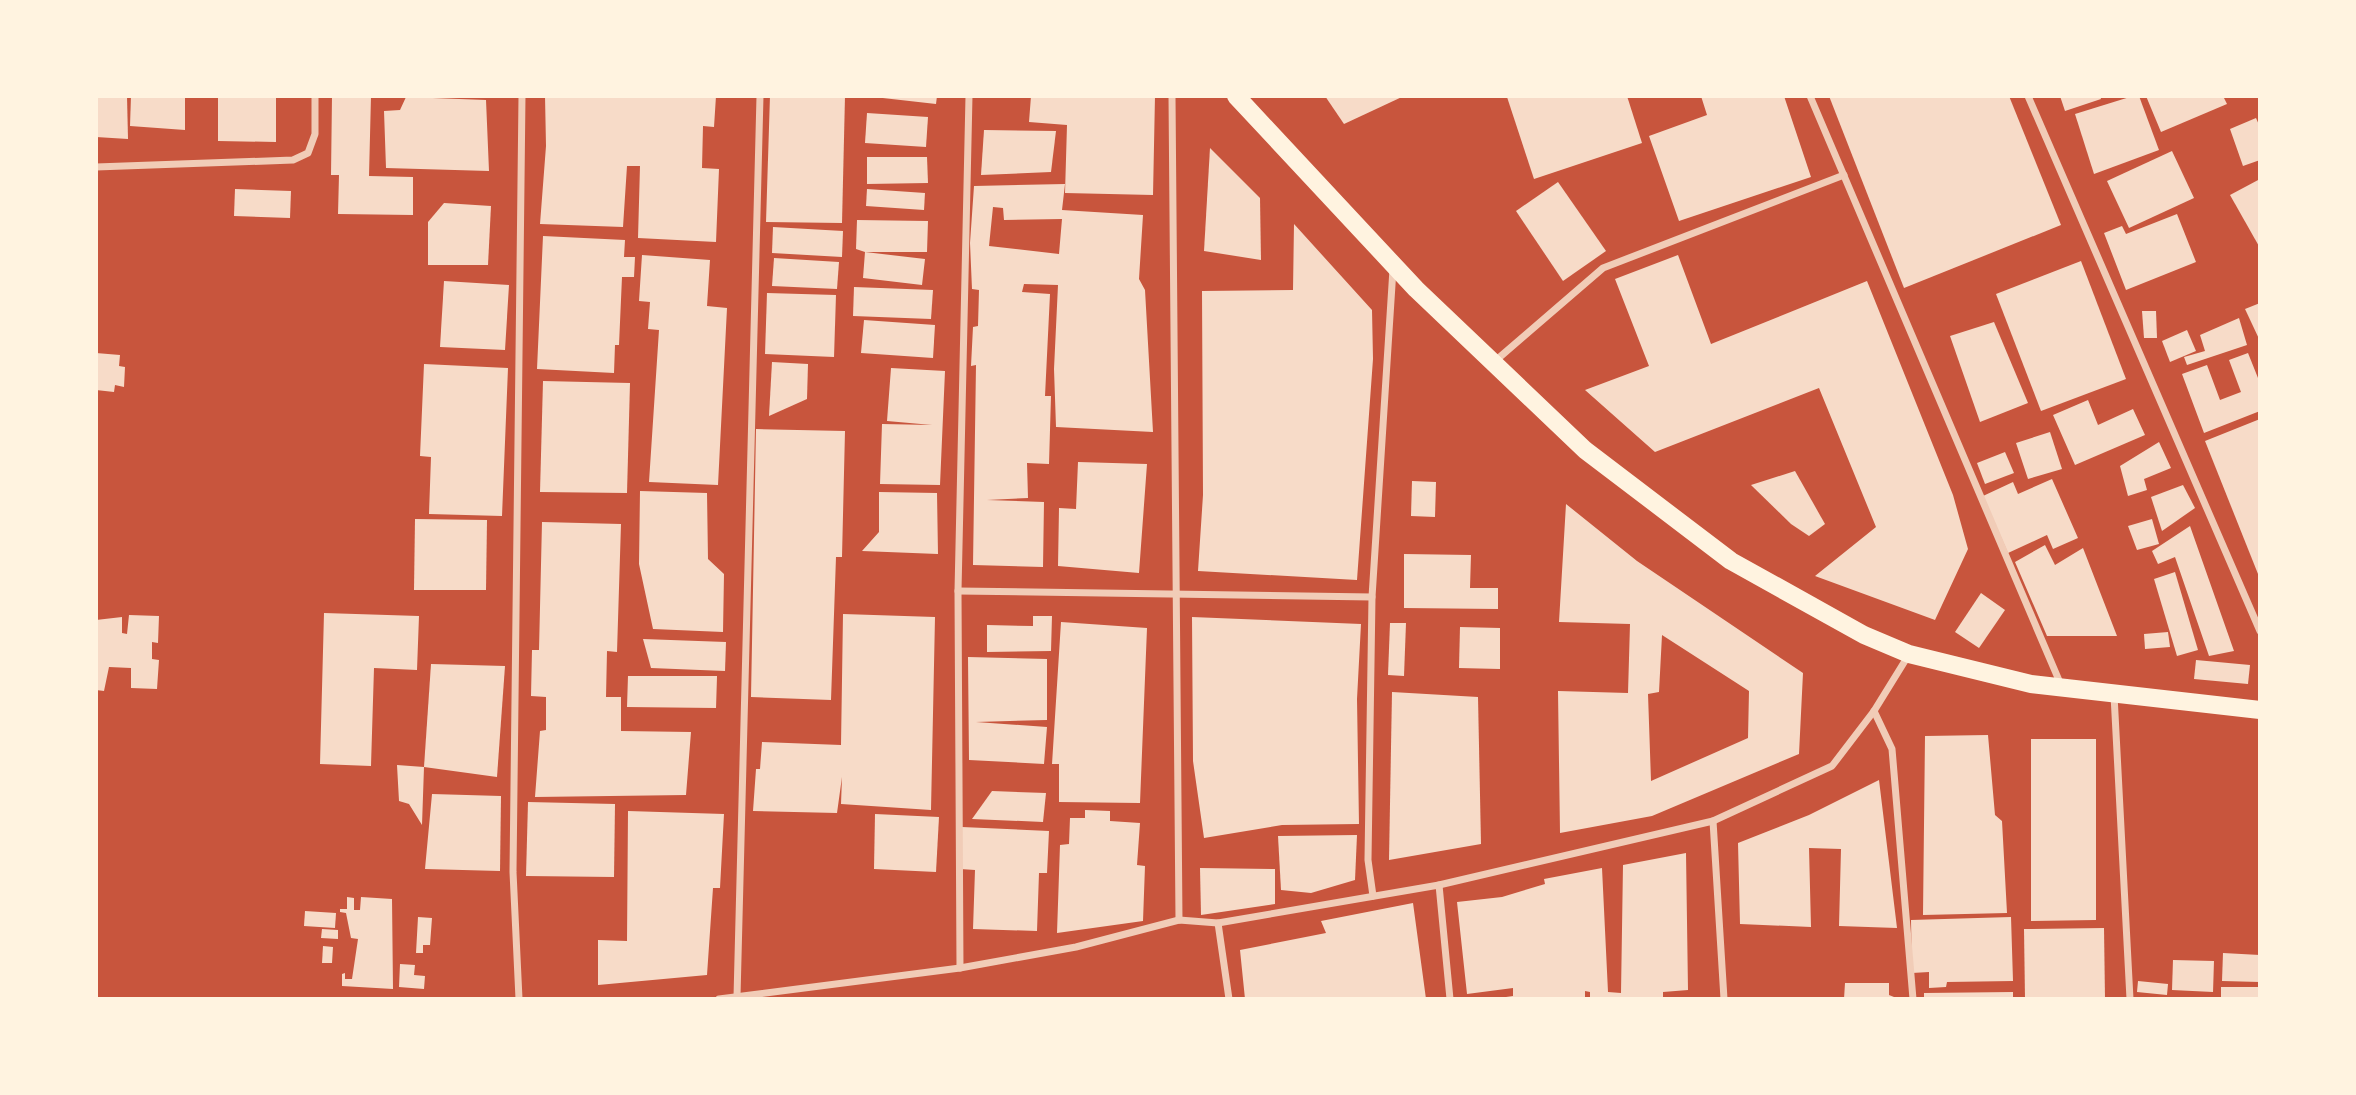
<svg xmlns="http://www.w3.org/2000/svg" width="2356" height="1095" font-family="Inter,sans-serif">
<rect width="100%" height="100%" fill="#c8553d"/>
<g fill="#f7dbc8" fill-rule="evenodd">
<polygon points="96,96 127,96 128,139 96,137"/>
<polygon points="131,96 185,96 185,130 130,126"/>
<polygon points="218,96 276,96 276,142 218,141"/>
<polygon points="332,96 371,96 369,176 413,177 413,215 338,214 339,175 331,175"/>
<polygon points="545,96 716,96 714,127 703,126 702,168 719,169 716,242 638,238 640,166 627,166 623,227 540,224 546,146"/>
<polygon points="770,96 845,96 842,223 766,222"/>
<polygon points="865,96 937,96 936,104"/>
<polygon points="1031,96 1155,96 1153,195 1065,193 1067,125 1029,122"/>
<polygon points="1325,96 1404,96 1344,124"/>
<polygon points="1627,96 1642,143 1534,179 1507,97"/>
<polygon points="1701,96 1784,96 1811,177 1679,221 1649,136 1707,115"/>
<polygon points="1829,96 2009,96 2061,225 1904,288"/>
<polygon points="2060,96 2100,96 2101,99 2065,111"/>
<polygon points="2133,96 2139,96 2159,150 2094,174 2075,114"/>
<polygon points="2146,96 2223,96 2227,104 2161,132"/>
<polygon points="406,97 486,100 489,171 386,168 384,111 400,110"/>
<polygon points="867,113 928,117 926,147 865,143"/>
<polygon points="2256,118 2260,127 2260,160 2243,166 2230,129"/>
<polygon points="984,130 1056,131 1051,172 981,175"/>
<polygon points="1210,148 1260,198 1261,260 1204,251"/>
<polygon points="2172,151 2194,198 2129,228 2107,181"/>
<polygon points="867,157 927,157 928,183 867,184"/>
<polygon points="2260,179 2260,248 2230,195"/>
<polygon points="1558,182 1606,251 1563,281 1516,211"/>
<path d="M1065,184L1062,210L1143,215L1139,279L1145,290L1153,432L1056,427L1054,369L1058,285L1024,284L1022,292L1050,294L1045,396H1051L1049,464L1027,463L1028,498L987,500L1044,502L1043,567L973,565L976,365L971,366L973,327L978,326L979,290L972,289L970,243L974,186ZM993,207L1003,208L1004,220L1062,219L1059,254L989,246Z"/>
<polygon points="235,189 291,191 290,218 234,216"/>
<polygon points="867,189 925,193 924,210 866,206"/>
<polygon points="444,203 491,206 488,265 428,265 428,222"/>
<polygon points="2177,214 2196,262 2126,290 2104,233 2122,226 2126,234"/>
<polygon points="857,220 928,221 927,252 865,252 925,259 922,285 863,278 865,252 856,249"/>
<polygon points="1294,224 1372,310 1373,359 1357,580 1198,571 1203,495 1202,291 1293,290"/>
<polygon points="773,227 843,231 842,257 772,253"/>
<polygon points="543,236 625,240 624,257 635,257 634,277 622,277 619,345 615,345 614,373 537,369"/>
<polygon points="642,255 710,260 707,306 727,308 718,485 649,482 659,330 648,329 650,302 639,301"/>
<polygon points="1678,255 1711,344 1867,281 1953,495 1968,549 1935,620 1815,576 1876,527 1819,388 1655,452 1585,390 1649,366 1615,279"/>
<polygon points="774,258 839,262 837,289 772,286"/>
<polygon points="2081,261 2126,379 2041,411 1996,294"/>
<polygon points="444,281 509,285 505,350 440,347"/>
<polygon points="854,287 933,290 931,319 853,316"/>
<polygon points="767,293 836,295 834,357 765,354"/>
<polygon points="2260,303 2260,341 2245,309"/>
<polygon points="2142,311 2156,311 2157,338 2144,338"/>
<polygon points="2239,318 2247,345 2187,365 2184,357 2205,351 2200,335"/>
<polygon points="864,320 935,325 933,358 861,353"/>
<polygon points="1994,322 2028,403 1980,422 1950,336"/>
<polygon points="2187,330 2196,351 2170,362 2162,341"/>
<polygon points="96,353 120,355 119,366 125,367 124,387 115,385 114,392 96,390"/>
<polygon points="2248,353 2260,383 2260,411 2204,433 2182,374 2207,365 2220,400 2241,392 2229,360"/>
<polygon points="772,362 808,364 807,399 769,416"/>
<polygon points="424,364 508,368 502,516 429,514 431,457 420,456"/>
<polygon points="891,368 945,371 940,485 880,484 882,424 932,425 887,421"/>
<polygon points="543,381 630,383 627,493 540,492"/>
<polygon points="2088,400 2098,425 2133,409 2145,435 2075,465 2053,415"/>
<polygon points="2260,419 2260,579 2205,441"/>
<polygon points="756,429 845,431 842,557 836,557 831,700 751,697"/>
<polygon points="2050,432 2062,469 2028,479 2016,443"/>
<polygon points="2159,442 2171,468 2144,479 2147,490 2128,496 2120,466"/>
<polygon points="2005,452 2014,473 1985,484 1977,463"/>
<polygon points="1078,462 1147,464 1139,573 1058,566 1059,508 1076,509"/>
<polygon points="1795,471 1825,524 1809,536 1791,524 1751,485"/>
<polygon points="2052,479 2078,538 2053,549 2047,535 2008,553 1983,496 2013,482 2018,494"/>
<polygon points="1412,481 1436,482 1435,517 1411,516"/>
<polygon points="2183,485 2195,508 2162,531 2151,497"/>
<polygon points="640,491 707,493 708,559 724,574 723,632 653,629 639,564"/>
<polygon points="879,492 937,493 938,554 862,551 879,532"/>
<path d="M1566,504L1637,561L1803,673L1799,754L1652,816L1560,833L1558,691L1628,693L1630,624L1559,622ZM1662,635L1749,691L1748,738L1651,781L1648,694L1659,692Z"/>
<polygon points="415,519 487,520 486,590 414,590"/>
<polygon points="2152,519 2159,544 2137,550 2128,526"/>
<polygon points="542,522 621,524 617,652 607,651 606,697 621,697 621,731 691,732 686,795 535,797 540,731 546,730 546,697 531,696 532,650 539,650"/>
<polygon points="2190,526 2234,651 2209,656 2175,557 2158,564 2152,551"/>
<polygon points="2045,545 2055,565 2083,548 2117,636 2047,636 2015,562"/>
<polygon points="1404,554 1471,555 1470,588 1498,588 1498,609 1404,608"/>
<polygon points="2175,572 2198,650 2177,656 2154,579"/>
<polygon points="1981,593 2005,610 1979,648 1955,632"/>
<polygon points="324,613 419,616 417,670 374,668 371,766 320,764"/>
<polygon points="843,614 935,617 931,810 841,804 842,777 837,813 753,811 756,769 760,769 762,742 841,745"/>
<polygon points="129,615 159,616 158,643 152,642 152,659 159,660 157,689 131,688 131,668 109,667 104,691 96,690 96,620 122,617 122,633 127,634"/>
<polygon points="1033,616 1052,616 1051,651 987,652 987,625 1033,626"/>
<polygon points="1192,617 1361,624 1357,699 1359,824 1282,825 1204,838 1193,761"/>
<polygon points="1061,622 1147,628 1140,803 1059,802 1059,764 1052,764"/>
<polygon points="1390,623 1406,623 1404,676 1388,675"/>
<polygon points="1460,627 1500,628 1500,669 1459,668"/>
<polygon points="2168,632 2170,647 2145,649 2144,634"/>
<polygon points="643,639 726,642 725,671 651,668"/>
<polygon points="968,657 1047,659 1047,720 976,722 1047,727 1044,764 969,760"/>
<polygon points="2196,660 2250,665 2248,684 2194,679"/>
<polygon points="431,664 505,666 497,777 424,767"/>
<polygon points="628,676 717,676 716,708 627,707"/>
<polygon points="1392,692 1478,697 1481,844 1389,860"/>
<polygon points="1988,735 1995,815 2002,821 2007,913 1923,915 1925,736"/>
<polygon points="2031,739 2096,739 2096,920 2031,921"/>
<polygon points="397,765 424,767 422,825 409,804 399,801"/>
<polygon points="1879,780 1897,928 1839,926 1841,849 1809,848 1811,927 1740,924 1738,843 1809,815"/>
<polygon points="992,791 1046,793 1043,822 972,819"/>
<polygon points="432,794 501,796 500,871 425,869"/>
<polygon points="528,802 615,804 614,877 526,876"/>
<polygon points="1085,810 1110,811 1110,821 1140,823 1137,865 1145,866 1143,921 1057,933 1060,845 1069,844 1070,818 1085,818"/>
<polygon points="628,811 724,814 720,888 713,888 707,975 598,985 598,940 627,941"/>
<polygon points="875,814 939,817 936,872 874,869"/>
<polygon points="962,827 1049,831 1047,873 1039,873 1037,931 973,929 975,870 960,869"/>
<polygon points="1357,835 1355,880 1311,893 1281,890 1278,836"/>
<polygon points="1686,853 1688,990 1663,992 1663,999 1590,999 1590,992 1585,991 1585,999 1492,999 1513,996 1513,988 1467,994 1457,902 1502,897 1545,884 1544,879 1602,868 1608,992 1621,993 1623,865"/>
<polygon points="1200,868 1275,869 1275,904 1201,915"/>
<polygon points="347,897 354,898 354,910 360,910 361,897 392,899 393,989 342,986 342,974 345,973 345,979 352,979 358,939 351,938 346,913 340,912 340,909 347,909"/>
<polygon points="1413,903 1426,999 1245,999 1240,950 1326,933 1321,921"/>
<polygon points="305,911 336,913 335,928 304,926"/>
<polygon points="418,917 432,918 430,945 423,945 423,953 416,953"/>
<polygon points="2011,917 2013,981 1947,982 1946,987 1929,988 1929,972 1912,973 1911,920"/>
<polygon points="2104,928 2105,999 2025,999 2024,929"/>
<polygon points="322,929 338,930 338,939 321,938"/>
<polygon points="323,946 333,947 332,963 322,963"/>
<polygon points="2223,953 2260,955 2260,982 2222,981"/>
<polygon points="2173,960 2214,961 2213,992 2172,990"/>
<polygon points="400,964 415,965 414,975 425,976 424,989 399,987"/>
<polygon points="2138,981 2168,984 2167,995 2137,992"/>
<polygon points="1845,983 1889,983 1889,995 1899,999 1844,999"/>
<rect x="2221" y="987" width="39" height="12"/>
<polygon points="2013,992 2013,999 1924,999 1924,993"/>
</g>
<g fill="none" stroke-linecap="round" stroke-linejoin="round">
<g stroke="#f1ccb7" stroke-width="7">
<polyline points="1172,96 1179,920"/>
<polyline points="1810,96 2061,685"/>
<polyline points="2028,96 2260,631"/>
<polyline points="96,167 293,160 308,153 315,134 315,96"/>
<polyline points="1494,362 1603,268 1844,175"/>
<polyline points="958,591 1372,597"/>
<polyline points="2114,695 2130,999"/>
<polyline points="1874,711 1892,749 1913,999"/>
<polyline points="1713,821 1724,999"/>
<polyline points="1439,885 1450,999"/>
<polyline points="1373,896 1368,860 1372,597 1393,269"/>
<polyline points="1218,923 1229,999"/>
<polyline points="960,968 958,591 969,96"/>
<polyline points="737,997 760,96"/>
<polyline points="519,999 513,872 522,96"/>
<polyline points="719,999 960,968 1076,947 1179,920 1218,923 1439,885 1713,821 1832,766 1874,711 1908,656"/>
</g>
<polyline stroke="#fff3e0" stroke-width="18" points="1236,96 1416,289 1585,450 1731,561 1864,635 1909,654 2031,684 2260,710"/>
</g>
<rect width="2356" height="1095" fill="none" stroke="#fff3e0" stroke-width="196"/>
</svg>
